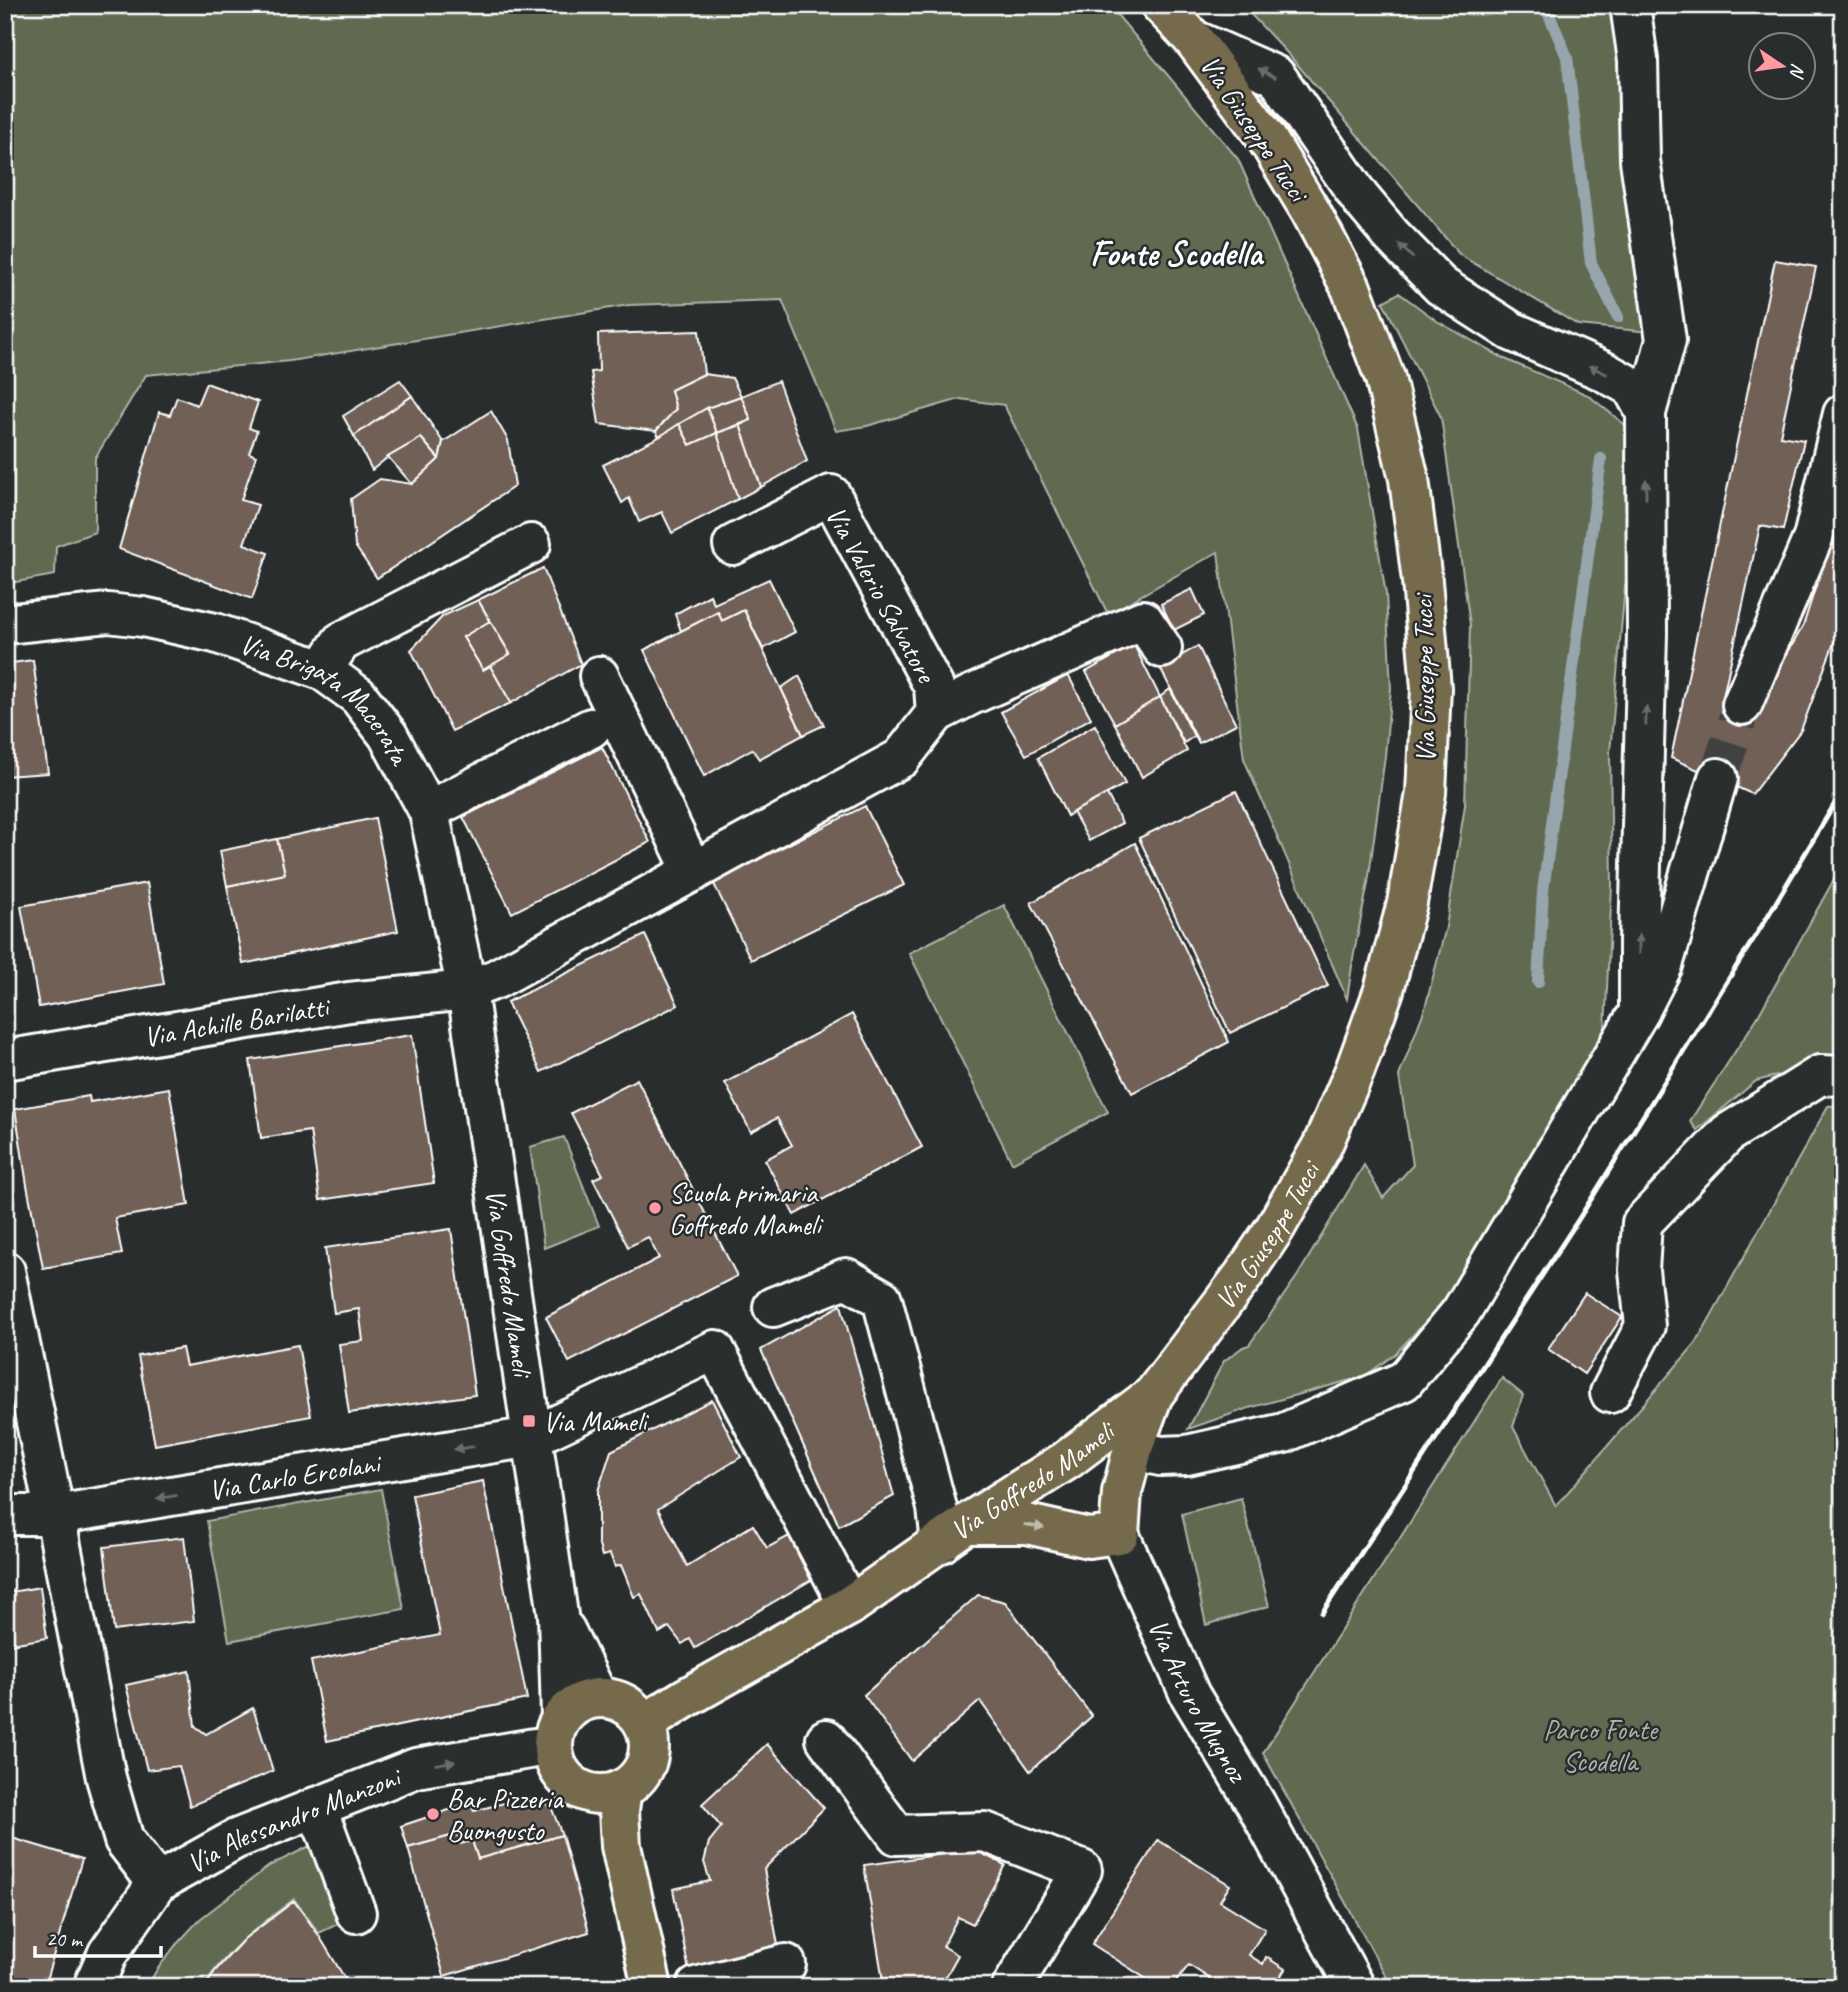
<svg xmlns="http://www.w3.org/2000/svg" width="1848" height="1992" font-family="Caveat,sans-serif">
<rect width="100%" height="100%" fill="#2a2d2e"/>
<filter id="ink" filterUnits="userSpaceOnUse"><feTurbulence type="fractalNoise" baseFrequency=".0143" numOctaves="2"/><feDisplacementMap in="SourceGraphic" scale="14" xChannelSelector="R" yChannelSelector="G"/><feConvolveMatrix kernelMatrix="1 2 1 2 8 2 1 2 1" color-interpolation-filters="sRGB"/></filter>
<g filter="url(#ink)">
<g fill="#616a51" stroke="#b0b4a8" stroke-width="2">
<polygon points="5,5 1109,5 1238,159 1358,429 1386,594 1391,688 1385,756 1368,883 1354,953 1347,999 1244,759 1218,552 1108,614 1004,405 960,399 867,426 836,431 782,300 629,305 290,361 146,375 95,458 95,532 56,546 55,575 5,584"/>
<polygon points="1242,5 1617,5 1659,333 1578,325 1460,255 1290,56"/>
<polygon points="1399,293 1437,321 1505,359 1588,395 1629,428 1639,516 1625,586 1610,752 1612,885 1605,1029 1443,1303 1395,1354 1365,1376 1249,1408 1188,1429 1224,1361 1243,1347 1249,1345 1298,1275 1364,1165 1383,1198 1413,1165 1399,1076 1425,1008 1446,927 1465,805 1470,625 1441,417 1383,302"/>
<polygon points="1843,863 1843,1063 1824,1064 1756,1081 1697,1130 1690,1121 1757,1018"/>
<polygon points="1004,905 1108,1112 1012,1163 909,953"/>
<polygon points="1843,1105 1843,1987 1392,1987 1263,1753 1502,1378 1523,1395 1513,1427 1556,1506 1696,1343 1828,1106"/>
<polygon points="564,1137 599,1226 544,1248 530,1147"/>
<polygon points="381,1489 404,1609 229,1641 207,1521"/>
<polygon points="1241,1498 1269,1606 1206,1625 1182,1514"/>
<path d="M312,1845L338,1924L319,1933L294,1899C259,1926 227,1949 203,1987H147L156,1971L175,1946L200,1919L269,1866Z"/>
</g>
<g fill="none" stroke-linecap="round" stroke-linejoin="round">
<g stroke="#97a5ad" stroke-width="12">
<polyline points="1545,5 1567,57 1591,263 1618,317"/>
<polyline points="1538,982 1543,891 1601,459"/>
</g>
</g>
<g fill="#706157" stroke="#fff" stroke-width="2">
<polygon points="1775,260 1816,267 1780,436 1804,440 1783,530 1760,526 1723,697 1755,710 1803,626 1843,502 1843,619 1801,730 1752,794 1671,758"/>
<polygon points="699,331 704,374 671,390 676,409 656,431 599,424 591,372 599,371 598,334"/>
<polygon points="704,374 732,378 741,396 707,408 659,437 656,431 676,409 671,390"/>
<polygon points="400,380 412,396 354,436 343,416"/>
<polygon points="778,381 807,461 761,487 740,425 751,420 741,396"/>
<polygon points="206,383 258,402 249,428 257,431 249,453 256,456 241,500 258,505 244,544 268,553 252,599 119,549 159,412 170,415 177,397 197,405"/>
<polygon points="412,396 443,442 439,459 421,438 388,457 372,470 354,436"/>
<polygon points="741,396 751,420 717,433 707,408"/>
<polygon points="707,408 717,433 690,445 679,424"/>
<polygon points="491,411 508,440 515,486 377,578 355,546 351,499 380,479 412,484 439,459 443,442"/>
<polygon points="679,424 690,445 717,433 738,499 672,533 662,512 639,522 629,498 622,503 603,465 659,437"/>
<polygon points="740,425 761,487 738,499 717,433"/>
<polygon points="421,438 439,459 412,484 388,457"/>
<polygon points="543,568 581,664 511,703 490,666 510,654 478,600"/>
<polygon points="769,579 795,632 763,649 744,610 722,621 718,612 681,631 675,614 710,595 714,604"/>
<polygon points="1192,589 1204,615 1174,630 1161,604"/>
<polygon points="478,600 490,621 463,637 483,670 490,666 511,703 452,731 411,650 443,616"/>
<polygon points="744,610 803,735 759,759 752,749 704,776 644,650 718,612 722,621"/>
<polygon points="490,621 510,654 483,670 463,637"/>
<polygon points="1134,645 1160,697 1115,724 1086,672"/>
<polygon points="1198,646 1236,724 1199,743 1160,668"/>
<polygon points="33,660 48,773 5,776 5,664"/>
<polygon points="1068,675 1091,718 1026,755 1001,712"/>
<polygon points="799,676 824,725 803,735 781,688"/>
<polygon points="1170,689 1194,736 1184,743 1160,697"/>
<polygon points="1160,697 1187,751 1142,777 1115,724"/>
<polygon points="1095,725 1125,784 1067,816 1038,758"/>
<polygon points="602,747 650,842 512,913 463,817"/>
<polygon points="1236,791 1328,986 1230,1033 1139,838"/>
<polygon points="1107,794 1122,823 1089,841 1073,812"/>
<polygon points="865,806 904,885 751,960 713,882"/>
<polygon points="375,818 398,931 243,964 227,886 285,874 277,839"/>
<polygon points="277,839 285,874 227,886 220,851"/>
<polygon points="1135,843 1229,1042 1132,1093 1031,903"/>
<polygon points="147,883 164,984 39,1007 21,906"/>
<polygon points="645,935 678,1005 541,1072 507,1002"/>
<polygon points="852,1014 922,1147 794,1215 765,1160 792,1145 777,1118 751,1132 725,1083"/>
<polygon points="412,1035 434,1183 320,1200 310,1131 261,1138 250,1060"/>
<polygon points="637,1079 737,1276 569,1362 546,1317 659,1258 648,1237 628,1247 593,1179 603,1175 571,1113"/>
<polygon points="169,1088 189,1205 115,1218 122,1254 43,1268 27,1185 15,1109 89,1096 90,1102"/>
<polygon points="451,1229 475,1395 349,1413 339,1344 363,1341 359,1309 334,1313 325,1248"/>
<polygon points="1585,1293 1622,1317 1584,1374 1548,1349"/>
<polygon points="841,1305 894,1496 839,1526 761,1350"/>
<polygon points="298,1345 311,1416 155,1445 138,1356 182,1348 186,1366"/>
<polygon points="712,1400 741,1457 658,1509 687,1566 753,1525 767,1548 789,1536 811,1580 695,1648 690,1639 682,1644 669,1627 659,1633 641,1594 634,1597 621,1565 615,1567 610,1554 602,1556 598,1542 598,1491 611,1451"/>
<polygon points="483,1481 527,1699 327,1741 311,1661 440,1635 412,1495"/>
<polygon points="184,1537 194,1621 114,1631 104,1547"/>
<polygon points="40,1587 47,1638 5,1645 5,1593"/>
<polygon points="978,1595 1005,1602 1092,1716 1030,1771 980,1701 912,1761 864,1695"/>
<polygon points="189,1671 195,1726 206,1734 253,1708 273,1771 190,1806 179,1766 147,1770 126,1685"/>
<polygon points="767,1744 824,1808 764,1869 780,1956 690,1976 673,1889 710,1881 704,1862 709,1842 721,1827 702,1804"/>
<polygon points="523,1798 533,1798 543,1801 552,1809 562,1835 478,1859 472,1841 460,1844 458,1834 408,1848 401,1826 470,1803 474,1811"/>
<polygon points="458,1834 460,1844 472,1841 478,1859 562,1835 589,1932 444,1976 408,1848"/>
<polygon points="5,1836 82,1859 44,1987 5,1987"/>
<polygon points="1158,1840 1230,1885 1220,1901 1265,1929 1249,1955 1263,1964 1266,1957 1285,1969 1276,1984 1281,1987 1205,1987 1210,1979 1189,1965 1171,1987 1159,1987 1092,1944"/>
<polygon points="975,1850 1005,1865 973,1924 958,1917 943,1946 958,1955 940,1987 884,1987 864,1865"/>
<polygon points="294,1901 318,1934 350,1987 205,1987 215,1971 244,1939"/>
</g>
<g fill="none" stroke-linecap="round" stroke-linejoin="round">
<polyline stroke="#3f4243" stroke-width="38" stroke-dasharray="38 19" stroke-linecap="butt" points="1718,778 1742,705"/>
<g stroke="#fff" stroke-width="44">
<g id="minor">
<polyline points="1630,5 1638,60 1640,160 1666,340 1646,413 1647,633 1639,942 1639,1012"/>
<polyline points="1194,40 1276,76 1360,198 1391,235 1441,286 1511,331 1603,371 1632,387 1646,413"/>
<path id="s1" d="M5,624L108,613L143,617L215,633L322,670L358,696L388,735L429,812L467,990L558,1615L561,1717"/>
<polyline points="322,670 341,642 531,544"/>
<polyline points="599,676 693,872"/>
<polyline points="1742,705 1813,538 1843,414"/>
<polyline points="936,713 971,695 1143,620 1162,648"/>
<polyline points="429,812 441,804 591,728"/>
<path id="s2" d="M5,1060L349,1002L467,990L496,979L901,758L936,713L934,687L831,495L733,545"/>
<polyline points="5,1271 55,1515 106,1778 124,1840 157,1883"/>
<polyline points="773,1307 846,1278 882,1299 937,1508 941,1543"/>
<polyline points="1610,1393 1645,1326 1639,1270 1642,1223 1728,1133 1820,1075 1843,1076"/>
<polyline points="1133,1449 1160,1456 1187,1455 1284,1433 1404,1381 1461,1312 1639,1012 1663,965 1718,778"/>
<path id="s3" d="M5,1515H55L532,1437L715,1350L849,1606"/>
<path id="s4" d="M1119,1534L1190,1695L1256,1804L1355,1987"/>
<polyline points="565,1630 598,1697"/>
<polyline points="826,1739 897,1835 985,1832 1082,1870 1012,1987"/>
<polyline points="315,1807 327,1834 356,1913"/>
<path id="s5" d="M93,1987L108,1953L157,1883L236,1839L416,1768L535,1748H553"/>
<polyline points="696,1987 786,1964"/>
</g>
</g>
<g stroke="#fff" stroke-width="44">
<g id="major">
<polyline points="966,1524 1027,1524 1089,1538 1119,1534 1122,1492 1133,1449 1153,1395"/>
<circle cx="601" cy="1746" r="48"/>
<path id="s6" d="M644,1724L684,1699L849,1606L966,1524L1067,1460L1153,1395L1243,1276L1275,1228L1322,1146L1355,1070L1384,990L1407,903L1426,793L1431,688L1422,581L1409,479L1385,378L1351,288L1311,212L1267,139L1194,40L1161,5"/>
<polyline points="622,1789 619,1810 621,1846 652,1987"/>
</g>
</g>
<use href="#minor" stroke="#2a2d2e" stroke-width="38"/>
<use href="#major" stroke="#746b4b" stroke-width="38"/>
<polyline stroke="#fff" stroke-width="5" points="1322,1613 1580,1217 1766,919 1843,790"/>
</g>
<defs><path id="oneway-solid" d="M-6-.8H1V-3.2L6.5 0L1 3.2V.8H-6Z" transform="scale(1.75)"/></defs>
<g fill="#6a6c6d">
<use href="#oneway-solid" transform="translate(1267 73) rotate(-152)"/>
<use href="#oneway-solid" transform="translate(1406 251) rotate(-135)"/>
<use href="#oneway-solid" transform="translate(1598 370) rotate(-155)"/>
<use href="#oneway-solid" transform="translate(1646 489) rotate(-90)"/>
<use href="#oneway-solid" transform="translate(1646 716) rotate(-89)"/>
<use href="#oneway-solid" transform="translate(1639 944) rotate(-89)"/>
<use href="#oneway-solid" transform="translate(464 1448) rotate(171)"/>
<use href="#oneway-solid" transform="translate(167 1497) rotate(171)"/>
<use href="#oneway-solid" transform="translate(445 1763) rotate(-9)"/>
</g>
<use fill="#c0bcae" href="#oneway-solid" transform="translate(1034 1526) rotate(9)"/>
</g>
<g fill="#ff9aa2" stroke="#2a2d2e" stroke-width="2.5">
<circle cx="655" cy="1208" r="7"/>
<rect x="522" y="1414" width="14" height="14" rx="3.5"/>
<circle cx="433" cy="1814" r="7"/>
</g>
<g text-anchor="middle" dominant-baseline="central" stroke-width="5" stroke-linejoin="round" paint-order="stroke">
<g font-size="28" fill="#fff" stroke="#2a2d2e">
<text transform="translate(1254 128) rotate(56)">Via Giuseppe Tucci</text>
<text transform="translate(881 594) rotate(61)">Via Valerio Salvatore</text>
<text transform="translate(1424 679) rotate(-91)">Via Giuseppe Tucci</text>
<text stroke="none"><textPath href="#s1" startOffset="345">Via Brigata Macerata</textPath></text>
<text stroke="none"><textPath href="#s2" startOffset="234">Via Achille Barilatti</textPath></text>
<text stroke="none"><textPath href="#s6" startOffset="803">Via Giuseppe Tucci</textPath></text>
<text stroke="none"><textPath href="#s1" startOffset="984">Via Goffredo Mameli</textPath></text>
<text stroke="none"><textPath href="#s6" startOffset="458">Via Goffredo Mameli</textPath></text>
<text stroke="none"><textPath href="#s3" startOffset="292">Via Carlo Ercolani</textPath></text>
<text stroke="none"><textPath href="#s4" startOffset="184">Via Arturo Mugnoz</textPath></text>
<text stroke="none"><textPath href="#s5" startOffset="273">Via Alessandro Manzoni</textPath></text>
</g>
<g font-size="28" fill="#fff" stroke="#2a2d2e" text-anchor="start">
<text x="669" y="1192">Scuola primaria<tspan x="669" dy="32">Goffredo Mameli</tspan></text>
<text x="543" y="1421">Via Mameli</text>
<text x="447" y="1798">Bar Pizzeria<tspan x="447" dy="32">Buongusto</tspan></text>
</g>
<g font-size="28" fill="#b0b4a8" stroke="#2a2d2e">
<text x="1600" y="1729">Parco Fonte<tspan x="1600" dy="32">Scodella</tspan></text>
</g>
<g font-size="35" font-weight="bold" fill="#fff" stroke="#2a2d2e">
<text x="1176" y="253">Fonte Scodella</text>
</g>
</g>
<rect width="1848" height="1992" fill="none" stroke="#2a2d2e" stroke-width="28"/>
<rect x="14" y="14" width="1820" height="1964" fill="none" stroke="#fff" stroke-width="2.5" filter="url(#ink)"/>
<g transform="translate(1782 66) rotate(103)"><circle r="33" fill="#2a2d2e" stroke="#7f8182" stroke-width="2"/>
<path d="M0-5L12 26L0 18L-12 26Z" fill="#ff9aa2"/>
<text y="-10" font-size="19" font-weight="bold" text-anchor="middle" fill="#ffffff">N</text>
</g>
<path d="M35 1946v10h126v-10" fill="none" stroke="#ffffff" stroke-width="3.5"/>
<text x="46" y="1946" font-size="21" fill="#ffffff" stroke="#2a2d2e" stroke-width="5" paint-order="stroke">20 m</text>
</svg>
